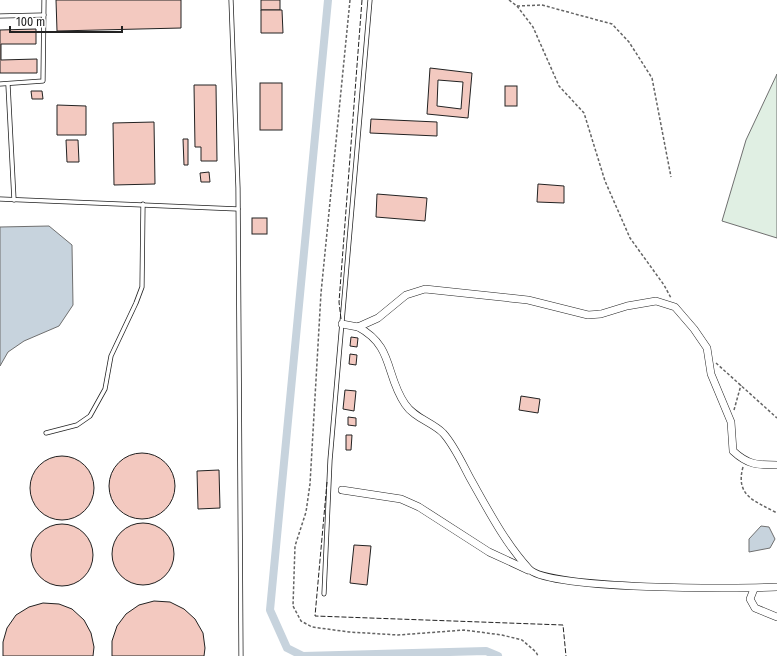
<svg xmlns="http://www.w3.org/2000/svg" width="777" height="656" font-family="'Fira Sans Condensed',sans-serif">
<rect width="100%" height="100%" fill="#fff"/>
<polygon fill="#e0efe3" stroke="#6f6f6f" points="777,74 777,238 722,221 746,140"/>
<g fill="#c7d3dd" stroke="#6f6f6f">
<polygon points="49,226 72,245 73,305 59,326 24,341 8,352 0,366 0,227"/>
<polygon points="761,526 769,527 775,539 770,548 749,552 749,539"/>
</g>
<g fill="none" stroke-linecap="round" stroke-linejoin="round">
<polyline stroke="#c7d3dd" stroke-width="8" points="328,0 270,610 287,648 303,656 486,651 498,656"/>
</g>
<g fill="#f3c9c0" stroke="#222" fill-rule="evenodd">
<polygon points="56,0 181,0 181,28 57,31"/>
<rect x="261" y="0" width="19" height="10"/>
<polygon points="261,10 282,10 283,33 261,33"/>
<polygon points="36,29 36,44 1,44 1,60 37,59 37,73 0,73 0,30"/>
<path d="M430,68L472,73L468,118L427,114ZM438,80L463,82L461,109L437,106Z"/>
<rect x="260" y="83" width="22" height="47"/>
<polygon points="194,85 216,85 217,161 201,161 201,147 195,147"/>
<rect x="505" y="86" width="12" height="20"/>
<polygon points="31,91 42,91 43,99 32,99"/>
<polygon points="57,105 86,106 86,135 57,135"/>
<polygon points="371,119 437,122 437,136 370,133"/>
<polygon points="154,122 155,184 114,185 113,123"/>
<polygon points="183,139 188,139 188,165 184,165"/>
<polygon points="66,140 78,140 79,162 67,162"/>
<polygon points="209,172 210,182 201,182 200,173"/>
<polygon points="538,184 564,186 564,203 537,202"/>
<polygon points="377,194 427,198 425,221 376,217"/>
<rect x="252" y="218" width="15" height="16"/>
<polygon points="351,337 358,338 357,347 350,346"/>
<polygon points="350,354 357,355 356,365 349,364"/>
<polygon points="345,390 356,391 354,411 343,409"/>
<polygon points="521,396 540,399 538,413 519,410"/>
<polygon points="348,417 356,418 356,426 348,425"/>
<polygon points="346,435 352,435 351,450 346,450"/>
<circle cx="142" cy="486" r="33"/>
<circle cx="62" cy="488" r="32"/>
<polygon points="219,470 220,508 198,509 197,471"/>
<circle cx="143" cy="554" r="31"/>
<circle cx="62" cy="555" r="31"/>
<polygon points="354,545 371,546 367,585 350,583"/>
<polygon points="154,601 170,602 184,609 195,619 203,633 205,648 204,656 112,656 112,641 117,626 126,614 139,605"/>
<polygon points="43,603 59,604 72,609 84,620 91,633 94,647 93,656 3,656 3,642 7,628 16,615 29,607"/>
</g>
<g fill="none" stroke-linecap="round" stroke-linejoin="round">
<g stroke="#222" stroke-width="5">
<g id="service">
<polyline points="231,0 238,188 241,656"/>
<polyline points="0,16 44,15"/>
<polyline points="0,84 43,81 44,0"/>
<polyline points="8,85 14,200"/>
<polyline points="0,199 238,209"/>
<polyline points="46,433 77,425 90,416 105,389 111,356 136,303 142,287 143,204"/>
<polyline points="324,594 330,460 370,0"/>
</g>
</g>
<g stroke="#222" stroke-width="8">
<g id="minor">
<path d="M342,324L358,327L378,318L406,295L425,289L528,300L588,315L601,314L627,306L656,301L675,307L694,329L707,348L711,374L731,422L733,451C748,465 757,465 777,465"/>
<path d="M358,327C394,346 385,375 405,404C414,418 432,422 443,433C454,445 462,463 470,478C487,508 505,543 529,569C548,590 741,589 777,587"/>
<polyline points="342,490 401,499 419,507 489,552 528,570"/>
<polyline points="754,589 750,599 755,608 777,617"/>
</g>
</g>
<g stroke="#646464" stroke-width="1.5" stroke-dasharray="3 2" stroke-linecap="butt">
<polyline points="350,0 321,293 310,484 306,512 295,546 293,606 301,621 312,627 349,632 398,635 464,630 502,635 522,640 536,652 538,656"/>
<polyline points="509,0 517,6 533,27 559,86 584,113 605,181 630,238 664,285 671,298"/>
<polyline points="517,6 542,5 612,24 629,42 652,78 671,177"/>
<polyline points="716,363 777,418"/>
<polyline points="734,410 741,385"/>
<path d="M743,467C735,496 755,501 777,513"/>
</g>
<use href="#service" stroke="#fff" stroke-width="3.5"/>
<use href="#minor" stroke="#fff" stroke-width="7"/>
<g stroke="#222" stroke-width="1" stroke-dasharray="5 2" stroke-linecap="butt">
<polyline points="341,319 339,302 362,0"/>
<polyline points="327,482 315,616 563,625 566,656"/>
</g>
</g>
<path d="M10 26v6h112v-6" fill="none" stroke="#222222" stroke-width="2"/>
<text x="16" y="26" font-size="12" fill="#222222" stroke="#ffffff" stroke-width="3" paint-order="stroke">100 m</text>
</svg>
